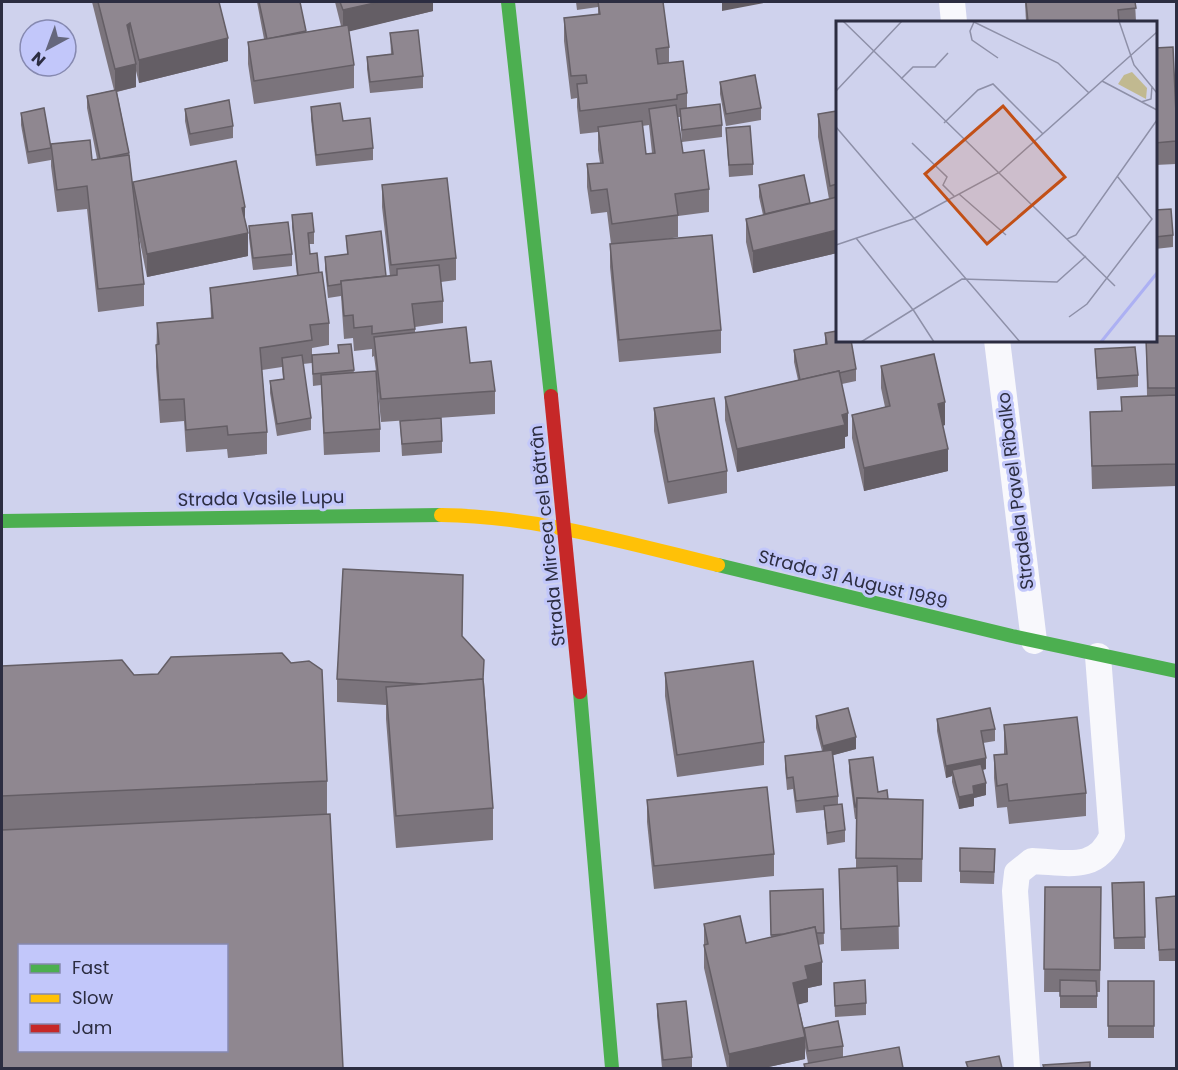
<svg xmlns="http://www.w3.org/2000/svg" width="1178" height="1070" font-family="Poppins,sans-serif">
<rect width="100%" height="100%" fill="#cfd2ed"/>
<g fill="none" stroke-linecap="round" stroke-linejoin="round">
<g stroke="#f8f8fc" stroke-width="26">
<polyline points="952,2 954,22"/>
<polyline points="997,340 1034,641"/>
<path d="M1027,1068L1015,891L1017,873L1032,861C1065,862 1096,873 1112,836L1098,656"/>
</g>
<g stroke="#4caf50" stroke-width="14">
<polyline points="508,2 551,396"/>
<polyline points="2,521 441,515"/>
<polyline points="718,565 1012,636 1176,671"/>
<polyline points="580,692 612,1068"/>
</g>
<path stroke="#ffc107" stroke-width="14" d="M441,515C535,516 628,543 718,565"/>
<polyline stroke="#c62828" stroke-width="14" points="551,396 580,692"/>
</g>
<g fill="#7b747c" fill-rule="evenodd">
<polygon points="92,2 219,2 228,61 139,83 136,71 136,87 117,92 129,153 133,190 133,182 245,223 248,256 147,277 137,227 144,284 144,306 98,312 87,209 57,212 51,166 51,144 92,160 97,159 87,108 87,96 114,90"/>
<polygon points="257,2 300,2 306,32 341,26 335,2 433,2 433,11 348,31 354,65 354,88 254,104 248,64 248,42 264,39"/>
<path d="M576,2H663L669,47V62L687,93V108L722,125V137L682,142L680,117H677L683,153L709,189V212L678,216V237L661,240L721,330V353L619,362L610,267V244H611L607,212L591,214L587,187V164L600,163L598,150V132L580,134L577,107V98L571,99L564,41V18L598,14V7L577,10ZM649,125L652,153L646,154L642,126Z"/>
<polygon points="1025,2 1135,2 1136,22 1026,22"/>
<polygon points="390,33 423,76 423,88 370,93 367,69 367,57 391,54"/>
<polygon points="1155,48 1176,114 1176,164 1155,165"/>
<polygon points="720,82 761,108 761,120 726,126 720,94"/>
<polygon points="311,107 343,121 373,148 373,160 316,166 311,119"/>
<polygon points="185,109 233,126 233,138 190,146 185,121"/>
<polygon points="837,111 837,253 753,273 746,242 746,219 763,215 759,197 759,185 810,203 829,199 818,137 818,114"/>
<polygon points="21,113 51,148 51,160 28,164 21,125"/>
<polygon points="726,128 753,164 753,175 729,177"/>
<polygon points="382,185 456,258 456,280 441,282 443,301 443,323 415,327 415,333 470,363 495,391 495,414 381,422 377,381 380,429 380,452 324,455 321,385 313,386 312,363 303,364 311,418 311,430 277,436 270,393 270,381 283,379 282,367 262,370 267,432 267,454 228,458 227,449 186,452 184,421 160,423 156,367 157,323 211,318 210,288 297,276 292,227 292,215 314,232 314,244 309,244 310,254 319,273 329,323 329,345 312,348 312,355 338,353 338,345 351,344 354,373 376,371 374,356 372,357 372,349 354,351 353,338 344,339 341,296 328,298 325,269 325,257 347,254 346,236 386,276 390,276 382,207"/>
<polygon points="1155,210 1173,235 1173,247 1155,249"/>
<polygon points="249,226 292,254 292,266 253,270 249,238"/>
<polygon points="825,333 856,369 856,381 842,384 848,436 845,437 845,448 737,472 725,420 725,397 798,380 794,362 794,350 825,344"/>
<polygon points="1176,336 1176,486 1092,489 1090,412 1121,411 1121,397 1147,396 1146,340"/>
<polygon points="1095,349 1138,375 1138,387 1097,390"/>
<polygon points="881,366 945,425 942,426 948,471 864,491 852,438 852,415 885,407 881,388"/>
<polygon points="654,408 727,471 727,493 668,504 654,431"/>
<polygon points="400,421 442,441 442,453 402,456"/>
<polygon points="463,598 462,636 484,682 493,808 493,840 396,848 386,719 386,705 337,702 337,679"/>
<polygon points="2,666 134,675 327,781 327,814 2,1068"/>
<polygon points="665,673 764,742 764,765 677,777 665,696"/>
<polygon points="816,716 856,749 833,755 838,796 838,804 845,830 845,842 827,845 824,810 796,813 793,789 787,790 785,768 785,756 822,751 816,728"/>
<polygon points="937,719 995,729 995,741 983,743 986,769 982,770 986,795 974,798 974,806 959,809 952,782 952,776 946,778 937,731"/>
<polygon points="1004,725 1086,793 1086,816 1009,824 1007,807 997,808 994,778 994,755 1004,754"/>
<polygon points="849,760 878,792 888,799 923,800 922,882 898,882 899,949 841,951 839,869 856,868 856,819 855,819 849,772"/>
<polygon points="647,800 774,854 774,876 654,889 647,822"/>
<polygon points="960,848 995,861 994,884 960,883"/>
<polygon points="1144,882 1145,949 1114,949 1112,883"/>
<polygon points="1045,887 1101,887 1100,992 1097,992 1097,1008 1060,1008 1060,992 1044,992"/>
<polygon points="823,889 824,944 818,945 822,985 808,988 808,1002 798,1004 804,1029 843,1046 843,1057 903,1068 804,1068 804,1064 808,1063 805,1048 805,1059 764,1068 727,1068 704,968 704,924 746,943 771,937 770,891"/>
<polygon points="1176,896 1176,961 1159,961 1156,898"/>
<rect x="1108" y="981" width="46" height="57"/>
<polygon points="834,983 866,1003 866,1015 835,1017"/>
<polygon points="657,1004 692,1057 692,1068 662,1068 657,1016"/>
</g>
<g fill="#645e65">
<polygon points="379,2 433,2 433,11 343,33 343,10"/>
<polygon points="722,2 769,2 722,11"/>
<polygon points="130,23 130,46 127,25"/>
<polygon points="228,38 228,61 139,83 139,60"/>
<polygon points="136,64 136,87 115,92 115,69"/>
<polygon points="245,207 245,229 242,208"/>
<polygon points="837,230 837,253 753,273 753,251"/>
<polygon points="248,233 248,256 147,277 147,254"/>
<polygon points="945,402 945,425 938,427 938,404"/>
<polygon points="848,413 848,436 845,437 845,448 737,472 737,449"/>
<polygon points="948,449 948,471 864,491 864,468"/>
<polygon points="856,737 856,749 823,758 823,746"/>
<polygon points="986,758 986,769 954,776 952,770 952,776 946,778 946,766"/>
<polygon points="986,783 986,795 974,798 974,806 959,809 959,797 973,786"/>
<polygon points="822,962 822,985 808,988 808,1002 793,1006 793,983 805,966"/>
<polygon points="805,1037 805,1059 764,1068 729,1068 729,1054"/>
</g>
<g fill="#8f8790" stroke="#645e65" stroke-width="1.5" fill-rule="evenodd">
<polygon points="98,2 219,2 228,38 139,60 130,23 127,25 136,64 115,69"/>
<polygon points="259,2 300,2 306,31 267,39"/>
<polygon points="340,2 379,2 343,10"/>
<polygon points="598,2 663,2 669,47 656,49 658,64 683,61 687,93 677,95 677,99 580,111 577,84 587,83 586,75 571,76 564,18 600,14"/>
<polygon points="1026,2 1135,2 1136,8 1118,10 1119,22 1028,22"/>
<polygon points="348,25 354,65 254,81 248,42"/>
<polygon points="418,30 423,76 370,82 367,57 393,54 390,33"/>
<polygon points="1173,47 1176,114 1176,141 1155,143 1155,48"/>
<polygon points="755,75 761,108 726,114 720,82"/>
<polygon points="116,90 129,153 100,159 87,96"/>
<polygon points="229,100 233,126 190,134 185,109"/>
<polygon points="340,103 343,121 370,118 373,148 316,155 311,107"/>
<polygon points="720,104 722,125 682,130 680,109"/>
<polygon points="676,105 683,153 704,150 709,189 675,194 678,215 612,224 607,189 591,191 587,164 603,163 598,127 642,121 646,154 655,153 649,109"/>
<polygon points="44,108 51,148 28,152 21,113"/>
<polygon points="837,111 837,184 830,186 818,114"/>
<polygon points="750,126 753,164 729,165 726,128"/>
<polygon points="90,140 92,160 129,155 144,284 98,289 87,186 57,190 51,144"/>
<polygon points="236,161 245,207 242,208 248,233 147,254 133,182"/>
<polygon points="804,175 810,203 765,214 759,185"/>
<polygon points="447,178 456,258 391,265 382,185"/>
<polygon points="837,197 837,230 753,251 746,219"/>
<polygon points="1171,209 1173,235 1155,237 1155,210"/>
<polygon points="312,213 314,232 308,233 310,254 317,253 319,273 298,276 292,215"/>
<polygon points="288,222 292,254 253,258 249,226"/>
<polygon points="381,231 386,276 341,281 341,284 328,286 325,257 348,254 346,236"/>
<polygon points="712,235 721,330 619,340 610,244"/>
<polygon points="439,265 443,301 412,304 415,329 372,334 372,326 354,328 353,315 344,316 341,281 397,275 397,269"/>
<polygon points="322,272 329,323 310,325 312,340 260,348 267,432 228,435 227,426 186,430 184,399 160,400 156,345 159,344 157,323 213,318 210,288"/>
<polygon points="466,327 470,363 491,361 495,391 381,399 374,337"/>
<polygon points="837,331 837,340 851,340 856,369 839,373 839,371 800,380 794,350 827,344 825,333"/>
<polygon points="1155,336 1176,336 1176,388 1148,388 1146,340 1155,340"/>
<polygon points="351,344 354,370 313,374 312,355 339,353 338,345"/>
<polygon points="1135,347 1138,375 1097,378 1095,349"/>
<polygon points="934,354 945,402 938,404 948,449 864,468 852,415 890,406 881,366"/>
<polygon points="302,355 311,418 277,424 270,381 284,379 282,358"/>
<polygon points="376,371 380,429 324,433 321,375"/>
<polygon points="839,371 848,413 842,415 845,425 737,449 725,397"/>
<polygon points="1176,395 1176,464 1092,466 1090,412 1122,411 1121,397"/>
<polygon points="714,398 727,471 668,482 654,408"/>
<polygon points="441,418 442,441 402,444 400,421"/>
<polygon points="343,569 463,575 462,636 484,660 483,679 423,684 337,679"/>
<polygon points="282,653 291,663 309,661 322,670 327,781 2,796 2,666 122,660 134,675 158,674 171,657"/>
<polygon points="753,661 764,742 677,755 665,673"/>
<polygon points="483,679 493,808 396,816 386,687"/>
<polygon points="848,708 856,737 823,746 816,716"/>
<polygon points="990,708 995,729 981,731 986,758 946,766 937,719"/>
<polygon points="1077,717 1086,793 1009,801 1007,784 997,786 994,755 1007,754 1004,725"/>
<polygon points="832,750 838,796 796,801 793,777 787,778 785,756"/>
<polygon points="873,757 878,792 887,790 888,799 857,798 856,807 855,807 849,760"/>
<polygon points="981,764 986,783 973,786 974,794 959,797 952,770"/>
<polygon points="767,787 774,854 654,866 647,800"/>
<polygon points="857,798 923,800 922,859 856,858"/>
<polygon points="842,804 845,830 827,833 824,806"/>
<path d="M330,814L343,1068H2V830ZM20,945H226V1050H20Z"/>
<polygon points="960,848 995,849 994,872 960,871"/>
<polygon points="897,866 899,926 841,929 839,869"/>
<polygon points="1144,882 1145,937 1114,938 1112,883"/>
<polygon points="1045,887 1101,887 1100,970 1044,969"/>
<polygon points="823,889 824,933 816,933 815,927 784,934 771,935 770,891"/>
<polygon points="1176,896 1176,949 1159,950 1156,898"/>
<polygon points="740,916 746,943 815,927 822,962 805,966 808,979 793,983 805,1037 729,1054 704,945 708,944 704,924"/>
<polygon points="865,980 866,1003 835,1006 834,983"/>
<polygon points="1060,980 1096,981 1097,996 1060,996"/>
<rect x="1108" y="981" width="46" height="45"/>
<polygon points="686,1001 692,1057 663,1060 657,1004"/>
<polygon points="838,1021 843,1046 808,1051 804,1028"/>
<polygon points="899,1047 903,1068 805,1068 804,1064"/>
<polygon points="999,1056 1002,1068 968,1068 966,1062"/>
<polygon points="1090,1062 1090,1068 1044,1068 1043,1065"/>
</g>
<g text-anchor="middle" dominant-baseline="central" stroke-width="6" stroke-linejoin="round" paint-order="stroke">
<g font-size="18" fill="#2c2d41" stroke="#c2c7fa">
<text transform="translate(1015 491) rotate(-97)">Stradela Pavel Rîbalko</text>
<text transform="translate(261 498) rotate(-1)">Strada Vasile Lupu</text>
<text transform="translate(547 536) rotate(-96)">Strada Mircea cel Bătrân</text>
<text transform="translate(853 579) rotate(14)">Strada 31 August 1989</text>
</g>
</g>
<g transform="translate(836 21)">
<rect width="321" height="321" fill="#cfd2ed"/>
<path d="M296,51L311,67L310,78L282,63L288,54Z" fill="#c1b990"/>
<path fill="none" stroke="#acb0f3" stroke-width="3" d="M265,321L321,252"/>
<path fill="none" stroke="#8e90a8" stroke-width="1.5" d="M7,0L279,265M136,0L222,42L253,72M283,0L298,44L321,72M138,1L134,10L136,19L162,37M65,58L77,46H99L112,32M266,60L321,89M0,70L66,0M305,81L315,78L316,65M108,102L142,69L157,63L207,113M0,106L184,321M76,122L111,156L107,164L118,175M123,173L170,214M20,217L78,290L98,321M231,218L240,214L321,99M0,224L77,198L164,151L321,11M233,296L251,283L316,198L281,155M25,321L126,258L221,261L250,235"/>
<path fill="#c25017" fill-opacity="0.15" stroke="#c25017" stroke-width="3" d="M167,85L229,156L151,223L89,153Z"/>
<rect width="321" height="321" fill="none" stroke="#2c2d41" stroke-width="3"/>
</g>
<rect width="1178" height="1070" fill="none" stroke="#2c2d41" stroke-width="6"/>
<rect x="18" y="944" width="210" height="108" fill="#c2c7fa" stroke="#8689b0" stroke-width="1.5"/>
<rect x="30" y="964" width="30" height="9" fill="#4caf50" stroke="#8689b0" stroke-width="1.5"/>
<text x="72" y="974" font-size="18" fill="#2c2d41">Fast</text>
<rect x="30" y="994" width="30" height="9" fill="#ffc107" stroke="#8689b0" stroke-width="1.5"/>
<text x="72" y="1004" font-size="18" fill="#2c2d41">Slow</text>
<rect x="30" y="1024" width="30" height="9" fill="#c62828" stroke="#8689b0" stroke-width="1.5"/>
<text x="72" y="1034" font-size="18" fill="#2c2d41">Jam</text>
<g transform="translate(48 48) rotate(221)"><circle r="28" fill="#c2c7fa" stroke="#8689b0" stroke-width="1.5"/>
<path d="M0-4.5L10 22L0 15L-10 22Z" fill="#65677d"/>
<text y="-9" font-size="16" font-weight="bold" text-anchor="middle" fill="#2c2d41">N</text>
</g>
</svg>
